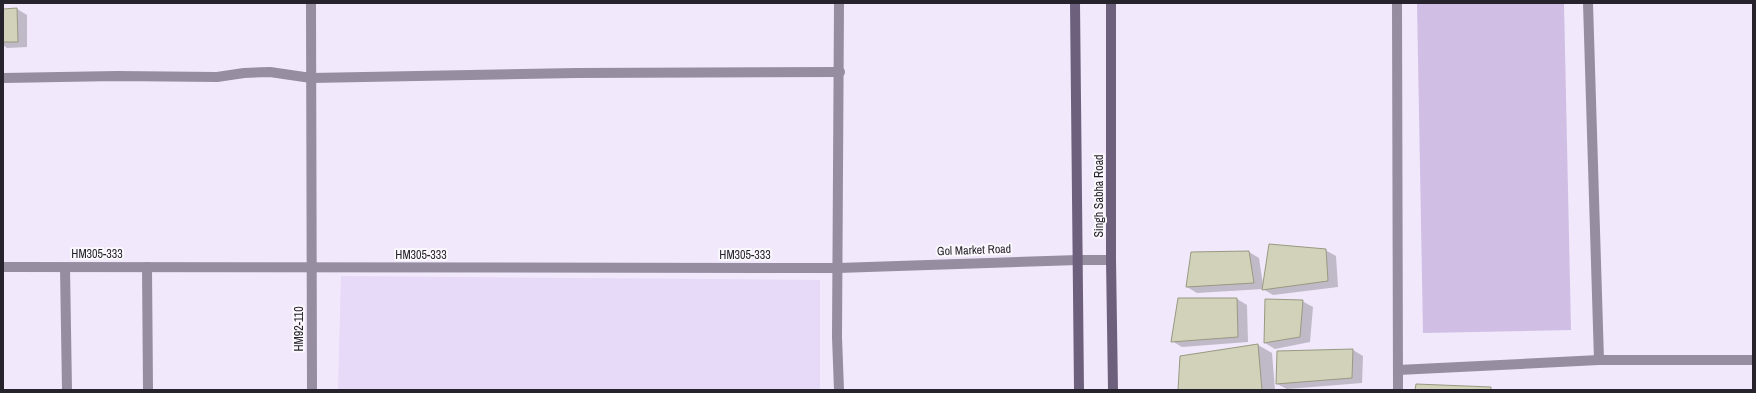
<svg xmlns="http://www.w3.org/2000/svg" width="1756" height="393" font-family="'Archivo Narrow',sans-serif">
<rect width="100%" height="100%" fill="#f1e8fb"/>
<polygon fill="#e7d9f8" points="341,276 820,280 820,390 338,390"/>
<polygon fill="#d0bee4" points="1417,3 1564,3 1571,330 1423,333"/>
<g fill="#0003">
<polygon points="17,9 27,15 27,47 7,48 3,45 3,10"/>
<polygon points="1325,250 1336,256 1338,287 1273,295 1263,289 1197,293 1187,287 1249,252 1259,258 1263,285"/>
<polygon points="1179,299 1237,299 1247,305 1248,342 1182,347 1172,341"/>
<polygon points="1266,300 1302,301 1313,307 1310,342 1275,349 1265,343"/>
<polygon points="1258,345 1272,353 1275,390 1179,390"/>
<polygon points="1353,350 1363,356 1362,383 1287,389 1277,384"/>
</g>
<g fill="#d1d2b9" stroke="#989981">
<polygon points="17,8 18,42 3,42 3,9"/>
<polygon points="1269,244 1326,249 1328,281 1262,290"/>
<polygon points="1249,251 1254,283 1186,287 1191,252"/>
<polygon points="1178,298 1237,298 1238,337 1171,342"/>
<polygon points="1265,299 1303,300 1300,337 1264,343"/>
<polygon points="1258,344 1262,390 1178,390 1180,356"/>
<polygon points="1353,349 1352,378 1276,384 1277,351"/>
<polygon points="1416,384 1491,387 1491,390 1415,390"/>
</g>
<g fill="none" stroke-linecap="round" stroke-linejoin="round">
<g stroke="#968da1" stroke-width="10">
<polyline points="311,3 312,390"/>
<polyline points="1397,3 1398,390"/>
<polyline points="1588,3 1599,360"/>
<polyline points="3,78 117,76 217,77 244,73 270,72 311,78 576,73 840,72"/>
<polyline points="3,267 838,268 1078,260 1111,260"/>
<polyline points="147,267 148,390"/>
<polyline points="65,268 67,390"/>
<polyline points="1398,370 1599,360 1753,360"/>
<polyline points="839,390 837,337 839,3"/>
</g>
<g stroke="#6d607c" stroke-width="10">
<polyline points="1075,3 1079,390"/>
<polyline points="1111,3 1111,260 1113,390"/>
</g>
</g>
<g text-anchor="middle" dominant-baseline="central" stroke-width="4" stroke-linejoin="round" paint-order="stroke">
<g font-size="12" fill="#27232c" stroke="#fbf8fd">
<text transform="translate(1099 196) rotate(-90)">Singh Sabha Road</text>
<text transform="translate(974 250) rotate(-2)">Gol Market Road</text>
<text x="97" y="254">HM305-333</text>
<text x="421" y="255">HM305-333</text>
<text x="745" y="255">HM305-333</text>
<text transform="translate(299 329) rotate(-90)">HM92-110</text>
</g>
</g>
<rect width="1756" height="393" fill="none" stroke="#27232c" stroke-width="8"/>
</svg>
